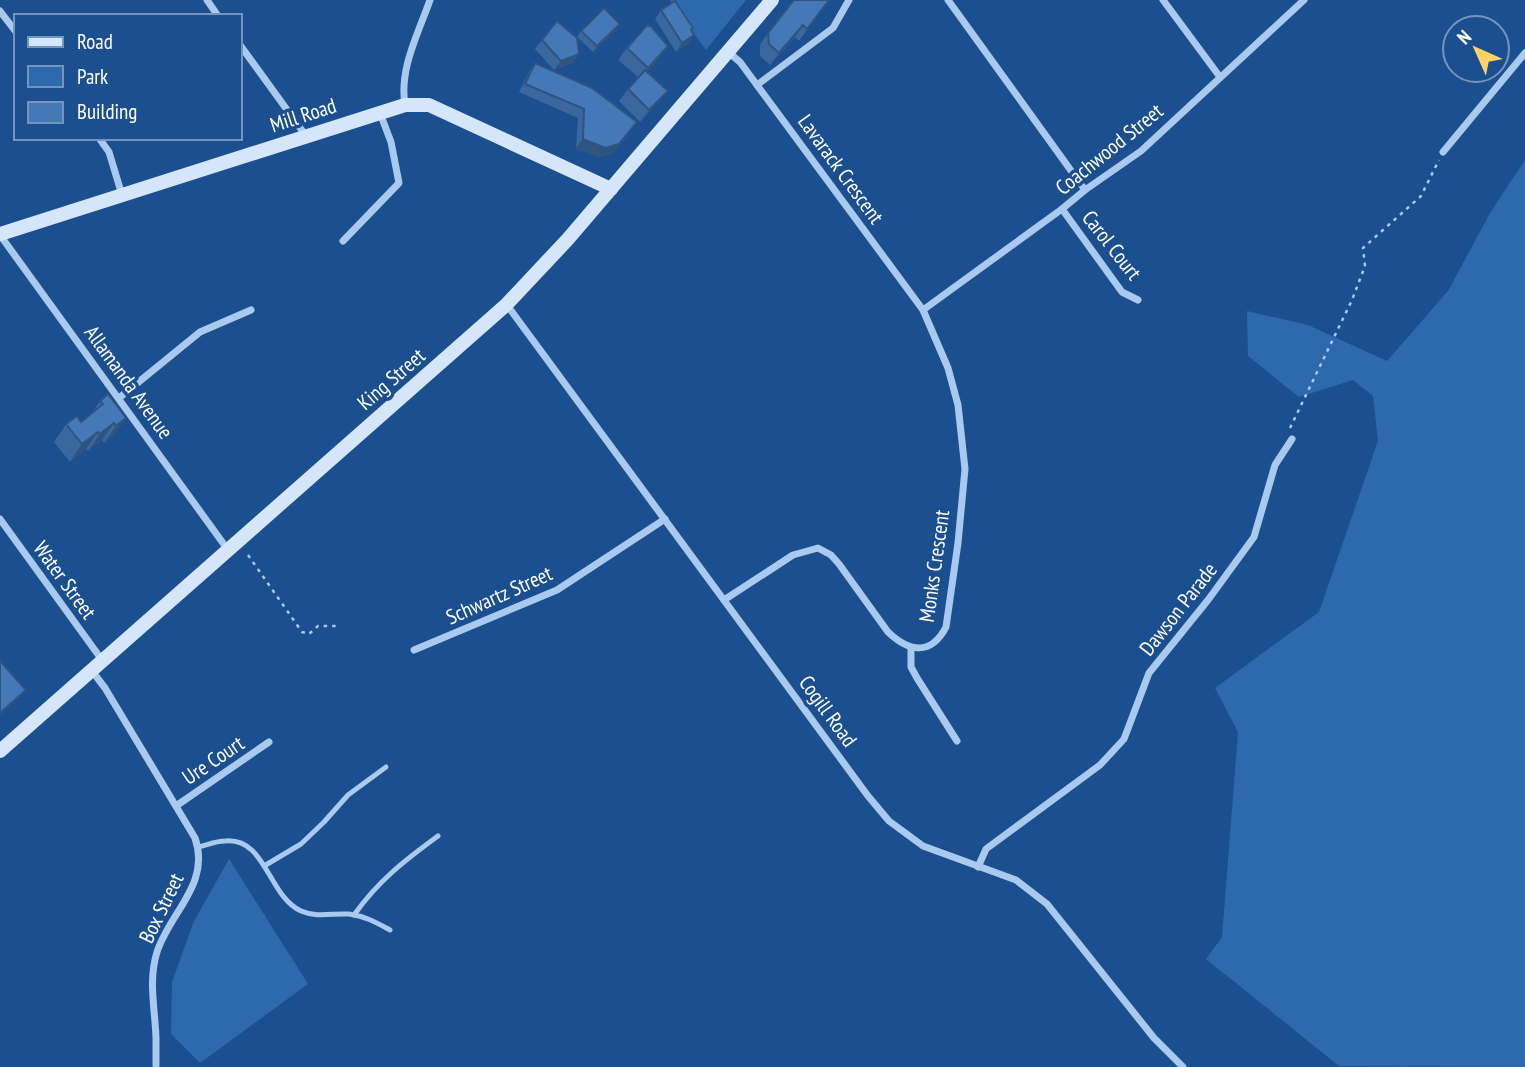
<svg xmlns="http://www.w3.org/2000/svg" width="1525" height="1067" font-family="'PT Sans Narrow',sans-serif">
<rect width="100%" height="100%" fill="#1b4f8f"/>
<g fill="#2e69ad">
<polygon points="670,0 746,0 706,50"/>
<polygon points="1525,160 1525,1067 1339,1066 1206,959 1222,937 1238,732 1215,688 1319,612 1378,441 1373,396 1353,380 1299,397 1248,356 1247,311 1308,325 1387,361 1448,291 1490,213"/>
<polygon points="229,859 308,984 200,1063 171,1034 172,982 194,921"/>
</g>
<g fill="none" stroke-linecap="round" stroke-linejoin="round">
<g stroke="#a9c9ee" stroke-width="2.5" stroke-dasharray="3.5 5" stroke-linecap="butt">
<polyline points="1290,428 1352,300 1365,266 1363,248 1421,196 1439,160"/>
<polyline points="248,555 302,632 309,634 318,626 336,626"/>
</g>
<g stroke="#a9c9ee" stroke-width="5">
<path d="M198,847C207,845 216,841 225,841C266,837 268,896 301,911C317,918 333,913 349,914C365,916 377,923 390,930"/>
<polyline points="264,866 301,844 324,822 348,795 386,767"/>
<path d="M354,915C378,881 405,860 438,836"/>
</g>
<g stroke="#a9c9ee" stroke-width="7">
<polyline points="207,0 218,16"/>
<polyline points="948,0 1085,190"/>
<polyline points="1163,0 1220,77"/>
<polyline points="0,11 16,32"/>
<polyline points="240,45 306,136"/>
<polyline points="757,85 833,28 849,0"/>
<path d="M405,105C399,69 418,34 430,0"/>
<polyline points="99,138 109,152 122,195"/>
<polyline points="1443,152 1525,53"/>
<polyline points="1062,209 1122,292 1138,300"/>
<polyline points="0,235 228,550"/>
<polyline points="343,241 399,183 391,142 380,113"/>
<polyline points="507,305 868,796 889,821 923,846 1016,880 1047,904 1154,1038 1183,1067"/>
<polyline points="923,310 1062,209 1085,190 1141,151 1304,0"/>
<polyline points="119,398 200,332 251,310"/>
<polyline points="0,519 102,660"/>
<path d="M724,600L793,555L818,548L831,555L839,564L888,632C909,652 931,656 946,627L958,543L965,469L958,405L948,368L923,310L740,62L728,52"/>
<polyline points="911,648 911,667 917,678 957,741"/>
<polyline points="414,650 557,590 665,519"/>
<path d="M92,671L105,688L195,838C211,884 170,912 157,952C148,981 155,1008 156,1038C156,1047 156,1056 156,1065"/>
<polyline points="176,806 269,742"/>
<polyline points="978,867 986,849 1100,765 1124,739 1149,673 1208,600 1254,537 1275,465 1292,439"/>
</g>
<g stroke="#d6e6fa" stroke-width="14">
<polyline points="0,234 405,105 429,105 611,189"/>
<polyline points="0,751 506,305 568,239 772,0"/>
</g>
</g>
<g fill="#3a679d">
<polygon points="829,0 799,41 795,37 770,65 760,56 760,45 768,33"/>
<polygon points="661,10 691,31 688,44 676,52 655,19"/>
<polygon points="616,30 593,52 577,37 581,31"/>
<polygon points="542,40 579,54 573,63 554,70 535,49"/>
<polygon points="627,48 660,57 647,72 668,91 659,102 640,122 619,101 628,89 638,77 618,60"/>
<polygon points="535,63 637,122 613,153 598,157 576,148 578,118 519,92 529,72"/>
<polygon points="100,401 126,418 114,435 104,443 102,440 88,451 86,449 70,462 54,442 66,424 81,422 91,414"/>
</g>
<g fill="#305480">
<polygon points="620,24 616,30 593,52 597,46"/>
<polygon points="803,25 795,37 770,65 779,53"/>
<polygon points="694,35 688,44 676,52 682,43"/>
<polygon points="668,46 660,57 640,80 648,68"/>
<polygon points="579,54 573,63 554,70 561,61"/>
<polygon points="668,91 659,102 640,122 649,110"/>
<polygon points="637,122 613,153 598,157 576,148 583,139"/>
<polygon points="126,418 114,435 104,443 116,426"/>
<polygon points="114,423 102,440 88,451 100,434"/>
<polygon points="98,432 86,449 70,462 82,444"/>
<polygon points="26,690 21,696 0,715 0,713"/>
</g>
<g fill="#4478b7" stroke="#305480" stroke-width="2">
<polygon points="794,0 829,0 807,29 803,25 779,53 769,44 768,33"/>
<polygon points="675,1 693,28 691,30 694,35 682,43 661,10"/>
<polygon points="604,8 620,24 597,46 581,31"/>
<polygon points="557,21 577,38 579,54 561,61 542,40"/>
<polygon points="647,25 649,26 650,25 668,46 648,68 627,48"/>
<polygon points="535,63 592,88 637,122 619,144 605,148 583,139 584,109 525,84"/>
<polygon points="645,70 668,91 649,110 628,89"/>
<polygon points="108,394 126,418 116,426 114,423 100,434 98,432 82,444 66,424 77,416 81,422 103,404 100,401"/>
<polygon points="0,661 26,690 0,713"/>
</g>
<g text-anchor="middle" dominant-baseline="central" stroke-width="7" stroke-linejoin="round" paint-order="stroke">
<g font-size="21" fill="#fff" stroke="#1b4f8f">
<text transform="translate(303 115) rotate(-18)">Mill Road</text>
<text transform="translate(1109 149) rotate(-39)">Coachwood Street</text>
<text transform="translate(841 169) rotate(54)">Lavarack Crescent</text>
<text transform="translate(1112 245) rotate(52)">Carol Court</text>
<text transform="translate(391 379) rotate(-41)">King Street</text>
<text transform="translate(129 382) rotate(54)">Allamanda Avenue</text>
<text transform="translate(934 566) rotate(-82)">Monks Crescent</text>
<text transform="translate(65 580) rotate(54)">Water Street</text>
<text transform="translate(499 595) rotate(-24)">Schwartz Street</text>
<text transform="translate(1178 609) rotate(-52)">Dawson Parade</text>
<text transform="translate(828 711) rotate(54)">Cogill Road</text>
<text transform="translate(213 760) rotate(-34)">Ure Court</text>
<text transform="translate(161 908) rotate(-64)">Box Street</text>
</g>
</g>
<rect x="14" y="14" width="228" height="126" fill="#1b4f8f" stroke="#7695bc" stroke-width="2"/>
<rect x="28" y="37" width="35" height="10" fill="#d6e6fa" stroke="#7695bc" stroke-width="2"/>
<text x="77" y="49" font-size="21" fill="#ffffff">Road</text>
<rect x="28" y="66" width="35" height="21" fill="#2e69ad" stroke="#7695bc" stroke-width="2"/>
<text x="77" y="84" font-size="21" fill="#ffffff">Park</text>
<rect x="28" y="102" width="35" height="21" fill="#4478b7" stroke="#7695bc" stroke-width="2"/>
<text x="77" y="119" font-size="21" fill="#ffffff">Building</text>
<g transform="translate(1476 49) rotate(315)"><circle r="33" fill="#1b4f8f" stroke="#7695bc" stroke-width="2"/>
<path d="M0-5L12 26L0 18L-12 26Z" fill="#ffd166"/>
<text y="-10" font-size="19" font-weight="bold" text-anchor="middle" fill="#ffffff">N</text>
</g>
</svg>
